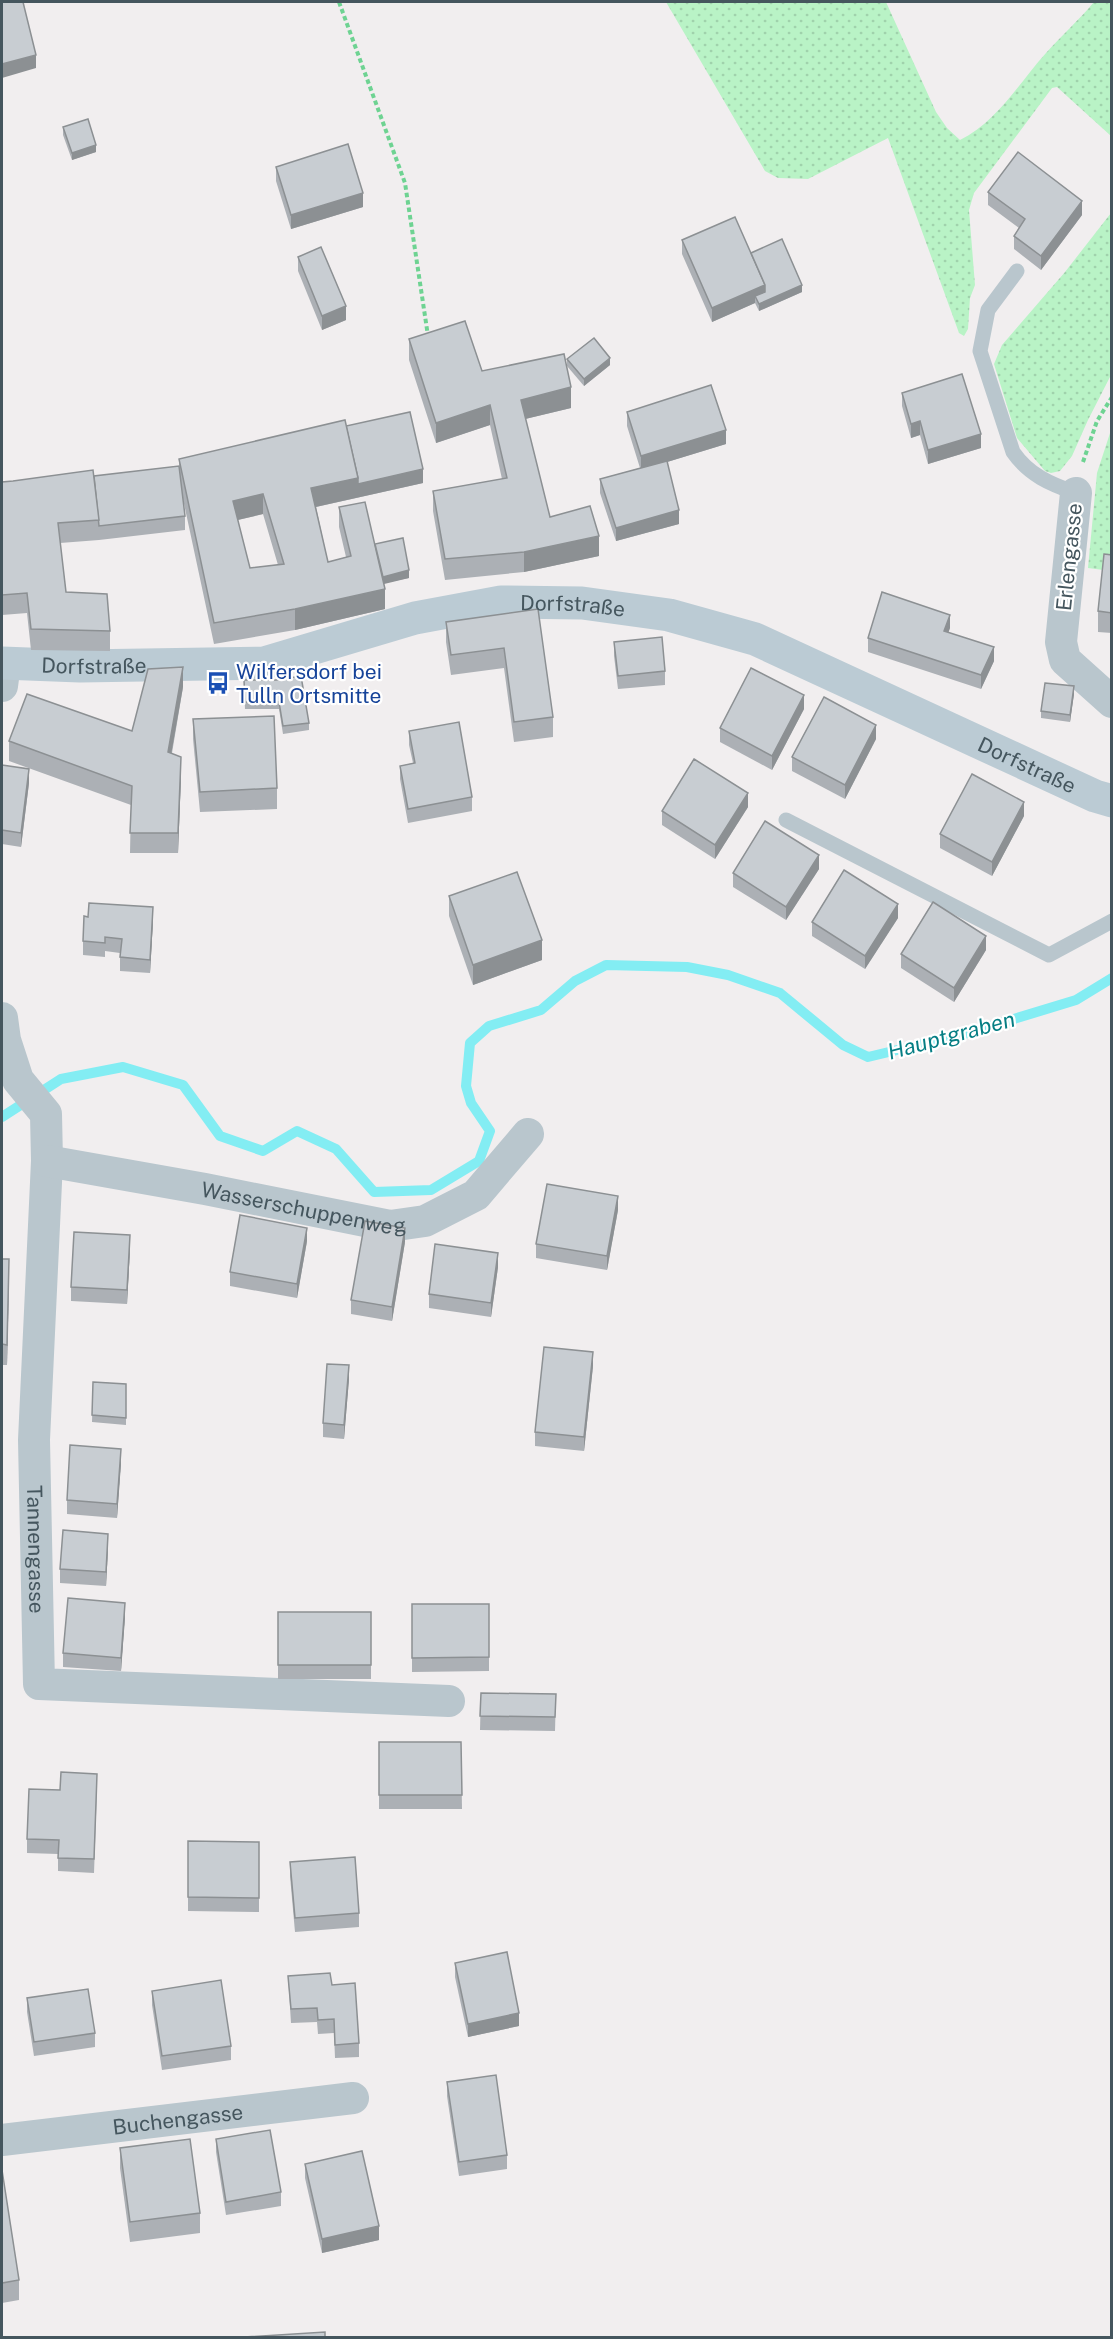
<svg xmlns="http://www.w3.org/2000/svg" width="1113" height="2339" font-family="'Public Sans',sans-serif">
<defs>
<pattern id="green-dots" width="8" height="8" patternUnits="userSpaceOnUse" patternTransform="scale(1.5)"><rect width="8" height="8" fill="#b9f3c6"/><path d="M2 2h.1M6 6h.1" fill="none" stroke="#a0d2ac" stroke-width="1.8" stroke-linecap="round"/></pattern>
</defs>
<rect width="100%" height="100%" fill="#f1eeef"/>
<g fill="url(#green-dots)">
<path d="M666,2H886L936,112L947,128L960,140C997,122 1019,83 1046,53C1061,36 1079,20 1094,2H1111V136L1057,87L1052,88L974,193L969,210L975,285L970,298L968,329L964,336L959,333L888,138L808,179L778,178L765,171Z"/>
<polygon points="1111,213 1111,375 1088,420 1072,456 1060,471 1051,473 1045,471 1017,438 994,364 1002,345 1065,272"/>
<polygon points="1111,430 1111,571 1088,568 1097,473"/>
</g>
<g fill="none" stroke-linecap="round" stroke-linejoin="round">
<polyline stroke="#83edf3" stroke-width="10" points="2,1117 61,1079 123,1067 183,1085 220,1136 263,1151 297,1131 336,1149 374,1192 431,1190 479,1161 490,1131 471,1103 466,1086 470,1043 489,1026 541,1010 575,981 606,965 687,967 728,975 780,993 843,1045 868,1057 968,1033 1076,1000 1112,978"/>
<g stroke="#6ed392" stroke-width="4" stroke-dasharray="4.5 3" stroke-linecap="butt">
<polyline points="339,2 405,183 428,336"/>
<polyline points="1083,462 1097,421 1112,397"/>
</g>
<g stroke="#b9c6cd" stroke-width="15">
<path d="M1017,271L988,310L980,351L1013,452C1029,475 1050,484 1076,493"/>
<polyline points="786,820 1049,955 1112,921"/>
</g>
<g stroke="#b9c6cd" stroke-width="32">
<polyline points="1076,493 1061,642 1065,660 1112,702"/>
<polyline points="2,686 5,663"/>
<path id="s1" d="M2,1018L5,1040L18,1080L46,1114L47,1161L34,1440L39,1684L449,1701"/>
<path id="s2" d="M47,1161L205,1189L390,1226L425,1221L476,1195L528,1134"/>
<path id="s3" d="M2,2140L353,2098"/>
</g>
<path stroke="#bbcbd4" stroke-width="33" id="s4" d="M2,663L80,666L264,663L415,618L501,602L582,603L669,615L755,639L1095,796L1112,801"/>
</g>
<g fill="#acb0b5" fill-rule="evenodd">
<polygon points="63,127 96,152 72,160 63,135"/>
<polygon points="276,167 363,207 291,229 276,181"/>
<polygon points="988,192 1082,215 1041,270 1014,249 1014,236 1019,228 988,205"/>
<polygon points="682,240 751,253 802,292 759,311 755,303 712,322 682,254"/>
<polygon points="298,257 346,320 322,330 298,271"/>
<polygon points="409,339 482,371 571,408 525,419 550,517 599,556 524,572 445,580 433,511 433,491 502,479 490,425 436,443 409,360"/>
<polygon points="567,359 610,365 584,386 567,366"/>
<polygon points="902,393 981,448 928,464 920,435 911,438 902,406"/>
<polygon points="627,412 726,444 667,462 679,524 616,541 600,493 600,479 640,468 627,426"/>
<path d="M346,426L423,483L316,507L328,562L346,557L339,527V507L375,544L409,578L384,583L385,609L295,630L214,644L183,499L185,516V530L99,540L60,543L66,592L110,631V651L31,650L27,613L2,615V482L94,476L179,466V459ZM263,514L278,565L250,568L238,520Z"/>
<polygon points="1112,555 1112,633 1098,632 1098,611"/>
<polygon points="538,609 553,717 553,737 514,742 504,668 451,675 446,642 446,622"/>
<polygon points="950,628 948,632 994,661 981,689 868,652 868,638"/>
<polygon points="614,642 665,671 665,685 618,689 614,656"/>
<polygon points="244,680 276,680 309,723 309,730 283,734 279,709 245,709"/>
<polygon points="183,687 172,753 181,777 178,853 130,853 131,805 9,761 9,741 132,731"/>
<polygon points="1074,694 1070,722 1041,718 1041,711"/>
<polygon points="804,709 772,770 720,742 720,728"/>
<polygon points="193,719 277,788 277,809 200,812 193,739"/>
<polygon points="409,731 472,797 472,811 408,823 400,779 400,766 413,763 409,745"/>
<polygon points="876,739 845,799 792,771 792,757"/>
<polygon points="2,765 29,783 21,847 2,844"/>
<polygon points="748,807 715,859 662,825 662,811"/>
<polygon points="1024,816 992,876 940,848 940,834"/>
<polygon points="819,869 786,920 733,887 733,873"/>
<polygon points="449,896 542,960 473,985 449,916"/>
<polygon points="898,918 865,969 812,936 812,922"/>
<polygon points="153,921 150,973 120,971 120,953 105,951 105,957 83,955 83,941"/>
<polygon points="986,950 954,1002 901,968 901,954"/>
<polygon points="618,1210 607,1270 536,1258 536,1244"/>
<polygon points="307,1241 297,1298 230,1286 230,1272"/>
<polygon points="405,1242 392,1321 351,1314 351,1300"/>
<polygon points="130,1249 127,1304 71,1301 71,1287"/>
<polygon points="2,1259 9,1280 7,1365 2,1365"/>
<polygon points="498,1267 491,1317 429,1308 429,1294"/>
<polygon points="593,1366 584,1451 535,1446 535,1432"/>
<polygon points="349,1379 344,1439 323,1437 323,1423"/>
<polygon points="93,1382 126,1384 126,1425 92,1422"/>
<polygon points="121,1463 117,1518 67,1514 67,1500"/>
<polygon points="108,1548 106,1586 60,1583 60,1569"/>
<polygon points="412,1604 489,1604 489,1671 412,1672"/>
<rect x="278" y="1612" width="93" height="67"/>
<polygon points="125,1617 121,1671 63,1667 63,1653"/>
<polygon points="481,1693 556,1694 555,1731 480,1730"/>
<polygon points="379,1742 461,1742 462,1809 379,1809"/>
<polygon points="97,1788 94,1873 58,1871 58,1854 27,1853 27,1839 60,1790"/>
<polygon points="188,1841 259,1842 259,1912 188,1911"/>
<polygon points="290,1862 359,1913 359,1927 295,1932 290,1876"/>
<polygon points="455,1963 519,2026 468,2037 455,1977"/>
<polygon points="288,1976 332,1985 359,2043 359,2057 335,2058 334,2033 318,2034 317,2022 291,2023"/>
<polygon points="152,1991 231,2046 231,2060 162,2070 152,2005"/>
<polygon points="27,1998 95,2033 95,2047 34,2056 27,2012"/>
<polygon points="447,2082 507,2155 507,2169 459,2176 447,2096"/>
<polygon points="216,2139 281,2192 281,2206 226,2215 216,2152"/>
<polygon points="120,2148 200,2213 200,2233 130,2242 120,2168"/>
<polygon points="305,2164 379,2240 322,2253 305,2178"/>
<polygon points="2,2170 19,2280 19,2300 2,2303"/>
</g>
<g fill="#8c9093">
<polygon points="36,55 36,68 2,78 2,64"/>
<polygon points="96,145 96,152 72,160 72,153"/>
<polygon points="363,193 363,207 291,229 291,215"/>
<polygon points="1082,201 1082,215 1041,270 1041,256"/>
<polygon points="765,285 765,299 755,296 755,303 712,322 712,308"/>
<polygon points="802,285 802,292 759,311 759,304"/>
<polygon points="346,306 346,320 322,330 322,316"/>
<polygon points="610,358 610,365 584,386 584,379"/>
<polygon points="571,387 571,408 521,420 521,400"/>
<polygon points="490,405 490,425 436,443 436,423"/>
<polygon points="920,421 920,435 911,438 911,424"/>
<polygon points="726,430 726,444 641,470 641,456"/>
<polygon points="981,434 981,448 928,464 928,450"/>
<polygon points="423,469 423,483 311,508 311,488 358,478"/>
<polygon points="263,494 263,514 233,521 233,501"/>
<polygon points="679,510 679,524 616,541 616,528"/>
<polygon points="599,536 599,556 524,572 524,552"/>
<polygon points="409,570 409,578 380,585 380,577"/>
<polygon points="385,589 385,609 295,630 295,609"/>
<polygon points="950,615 950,628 944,645 944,631"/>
<polygon points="994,647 994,661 981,689 981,675"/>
<polygon points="183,667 183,687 168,772 168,752"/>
<polygon points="1074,686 1074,694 1070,722 1070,715"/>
<polygon points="804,695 804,709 772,770 772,756"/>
<polygon points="876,725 876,739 845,799 845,785"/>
<polygon points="181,757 181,777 178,853 178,833"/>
<polygon points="29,769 29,783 21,847 21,833"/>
<polygon points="748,793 748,807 715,859 715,845"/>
<polygon points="1024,802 1024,816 992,876 992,862"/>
<polygon points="819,855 819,869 786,920 786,907"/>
<polygon points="898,904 898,918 865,969 865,956"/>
<polygon points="153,907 153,921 150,973 150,960"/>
<polygon points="986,936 986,950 954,1002 954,988"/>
<polygon points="542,940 542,960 473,985 473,965"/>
<polygon points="618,1196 618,1210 607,1270 607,1256"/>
<polygon points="307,1228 307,1241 297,1298 297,1284"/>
<polygon points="405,1228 405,1242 392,1321 392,1307"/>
<polygon points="130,1235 130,1249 127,1304 127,1290"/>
<polygon points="498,1253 498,1267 491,1317 491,1303"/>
<polygon points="9,1259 9,1280 7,1365 7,1345"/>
<polygon points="593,1352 593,1366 584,1451 584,1437"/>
<polygon points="349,1365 349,1379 344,1439 344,1425"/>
<polygon points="121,1449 121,1463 117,1518 117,1504"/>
<polygon points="108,1534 108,1548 106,1586 106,1572"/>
<polygon points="125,1603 125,1617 121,1671 121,1658"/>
<polygon points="3,1718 3,1738 2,1758 2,1737"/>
<polygon points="519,2013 519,2026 468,2037 468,2024"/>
<polygon points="379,2226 379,2240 322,2253 322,2239"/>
</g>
<g fill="#c8cdd2" stroke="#8c9093" stroke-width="1.5" fill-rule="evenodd">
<polygon points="2,2 23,2 36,55 2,64"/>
<polygon points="88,119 96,145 72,153 63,127"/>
<polygon points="348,144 363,193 291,215 276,167"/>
<polygon points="1018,152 1082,201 1041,256 1014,236 1025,219 988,192"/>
<polygon points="735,217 765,285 712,308 682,240"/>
<polygon points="782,239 802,285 759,304 755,296 765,292 765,285 751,253"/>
<polygon points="321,247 346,306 322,316 298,257"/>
<polygon points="465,321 482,371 564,354 571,387 521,400 550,517 590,506 599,536 524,552 445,559 433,491 507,478 490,405 436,423 409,339"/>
<polygon points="594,338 610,358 584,379 567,359"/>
<polygon points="962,374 981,434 928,450 920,421 911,424 902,393"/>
<polygon points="711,385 726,430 641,456 627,412"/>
<polygon points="410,412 423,469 358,484 358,478 346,426"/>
<path d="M345,420L358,478L311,488L328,562L351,556L339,507L365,502L385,589L295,609L214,623L179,459ZM263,494L284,564L250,568L233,501Z"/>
<polygon points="667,461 679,510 616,528 600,479"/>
<polygon points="179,466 185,516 99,526 94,476"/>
<polygon points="93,470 99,520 58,523 66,592 107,594 110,631 31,629 27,593 2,595 2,482 13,481"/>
<polygon points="403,538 409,570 383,577 375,544"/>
<polygon points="1104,554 1112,555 1112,613 1098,611"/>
<polygon points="882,592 950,615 944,631 994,647 981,675 868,638"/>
<polygon points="538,609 553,717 514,722 504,648 451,655 446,622"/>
<polygon points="662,637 665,671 618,676 614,642"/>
<polygon points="183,667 168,752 181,757 178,833 130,833 132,786 9,741 27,694 132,731 148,669"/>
<polygon points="751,668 804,695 772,756 720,728"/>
<polygon points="301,676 309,723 283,726 279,702 245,702 244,680 276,680"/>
<polygon points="1045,683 1074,686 1070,715 1041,711"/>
<polygon points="824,697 876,725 845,785 792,757"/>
<polygon points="274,716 277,788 200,792 193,719"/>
<polygon points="459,722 472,797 408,809 400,766 415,763 409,731"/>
<polygon points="694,759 748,793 715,845 662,811"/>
<polygon points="2,765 29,769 21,833 2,830"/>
<polygon points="972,774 1024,802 992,862 940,834"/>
<polygon points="765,821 819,855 786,907 733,873"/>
<polygon points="844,870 898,904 865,956 812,922"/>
<polygon points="517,872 542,940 473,965 449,896"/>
<polygon points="933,902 986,936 954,988 901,954"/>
<polygon points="89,903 153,907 150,960 120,957 122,939 105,937 105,943 83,941 84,916 88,917"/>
<polygon points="547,1184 618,1196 607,1256 536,1244"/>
<polygon points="240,1215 307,1228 297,1284 230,1272"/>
<polygon points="365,1221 405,1228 392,1307 351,1300"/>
<polygon points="74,1232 130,1235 127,1290 71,1287"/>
<polygon points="435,1244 498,1253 491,1303 429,1294"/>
<polygon points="2,1259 9,1259 7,1345 2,1344"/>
<polygon points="544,1347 593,1352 584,1437 535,1432"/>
<polygon points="327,1364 349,1365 344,1425 323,1423"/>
<polygon points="93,1382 126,1384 126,1418 92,1415"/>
<polygon points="70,1445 121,1449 117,1504 67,1500"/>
<polygon points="63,1530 108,1534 106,1572 60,1569"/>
<polygon points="68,1598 125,1603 121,1658 63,1653"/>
<polygon points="412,1604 489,1604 489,1657 412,1658"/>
<rect x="278" y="1612" width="93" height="53"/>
<polygon points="481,1693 556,1694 555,1717 480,1716"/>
<polygon points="379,1742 461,1742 462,1795 379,1795"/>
<polygon points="61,1772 97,1774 94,1859 58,1858 59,1840 27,1839 29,1789 60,1790"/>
<polygon points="188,1841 259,1842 259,1898 188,1897"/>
<polygon points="355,1857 359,1913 295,1918 290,1862"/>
<polygon points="507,1952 519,2013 468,2024 455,1963"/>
<polygon points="330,1973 332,1985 355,1983 359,2043 335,2045 334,2019 318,2020 317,2008 291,2009 288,1976"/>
<polygon points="221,1980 231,2046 162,2056 152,1991"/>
<polygon points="88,1989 95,2033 34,2042 27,1998"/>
<polygon points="496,2075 507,2155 459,2162 447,2082"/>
<polygon points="270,2130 281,2192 226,2202 216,2139"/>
<polygon points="190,2139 200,2213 130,2222 120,2148"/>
<polygon points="362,2151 379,2226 322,2239 305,2164"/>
<polygon points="2,2170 19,2280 2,2283"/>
<polygon points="325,2332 325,2337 244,2337"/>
</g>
<defs>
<g id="bus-bare" transform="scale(1.8)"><path d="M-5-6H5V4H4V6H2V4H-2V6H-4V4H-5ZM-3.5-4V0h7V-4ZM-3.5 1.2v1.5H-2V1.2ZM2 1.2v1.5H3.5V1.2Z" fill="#1a4fb4" stroke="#fff" stroke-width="2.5" paint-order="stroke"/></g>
</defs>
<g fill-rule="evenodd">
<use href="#bus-bare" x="218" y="683"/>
</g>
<g text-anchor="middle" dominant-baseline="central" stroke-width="4.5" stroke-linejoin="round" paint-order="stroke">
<g font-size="21" fill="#45565e" stroke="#fff">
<text transform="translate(1069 557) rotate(-84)">Erlengasse</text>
<text stroke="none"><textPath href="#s4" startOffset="579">Dorfstraße</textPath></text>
<text stroke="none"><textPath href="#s4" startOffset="92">Dorfstraße</textPath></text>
<text stroke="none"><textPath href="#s4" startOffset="1065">Dorfstraße</textPath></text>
<text stroke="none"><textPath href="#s2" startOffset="261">Wasserschuppenweg</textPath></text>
<text stroke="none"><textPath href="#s1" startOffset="544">Tannengasse</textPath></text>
<text stroke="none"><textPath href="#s3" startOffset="177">Buchengasse</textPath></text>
</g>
<g font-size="21" fill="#164399" stroke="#fff" text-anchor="start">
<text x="236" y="671">Wilfersdorf bei<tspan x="236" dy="24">Tulln Ortsmitte</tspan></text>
</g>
<g font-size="22" font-style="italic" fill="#057e84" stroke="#fff">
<text transform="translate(951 1035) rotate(-15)">Hauptgraben</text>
</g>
</g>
<rect width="1113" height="2339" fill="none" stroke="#45565e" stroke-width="6"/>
</svg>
